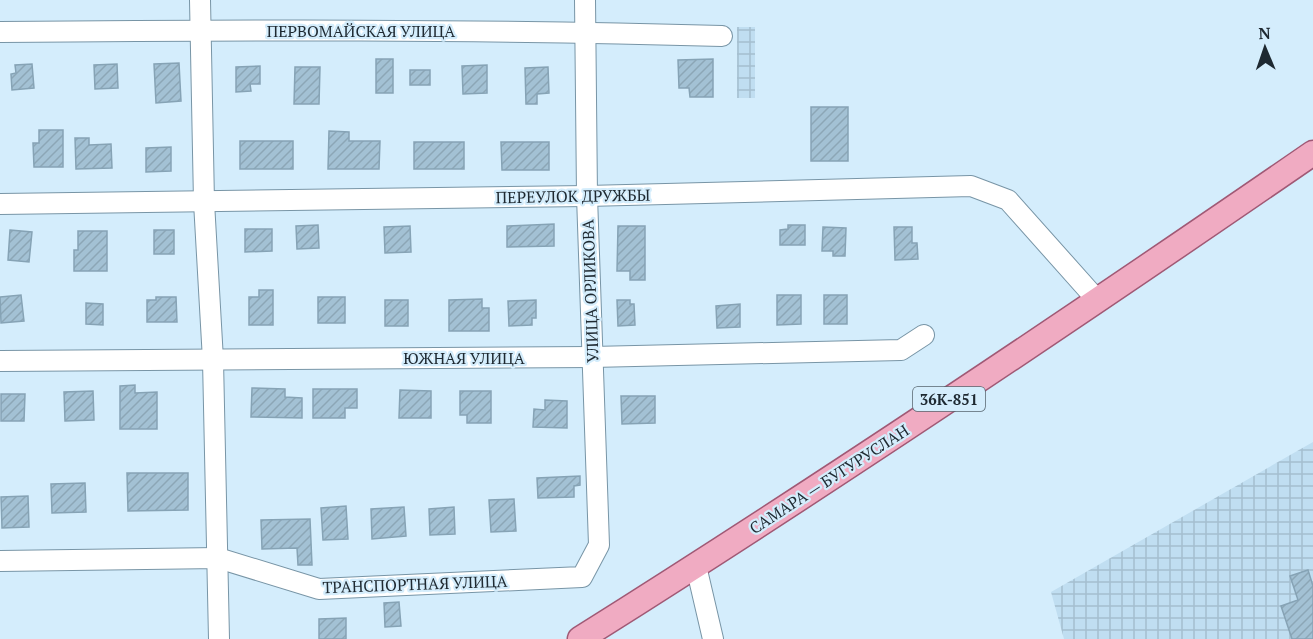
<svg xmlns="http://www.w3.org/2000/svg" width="1313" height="639" font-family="'PT Serif',serif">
<defs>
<pattern id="industrial-grid" width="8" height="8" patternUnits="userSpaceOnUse" patternTransform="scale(1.5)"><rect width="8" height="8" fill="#c0def1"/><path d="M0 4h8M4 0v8" fill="none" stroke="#a5becf"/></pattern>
<pattern id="building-hatch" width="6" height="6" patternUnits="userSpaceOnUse" patternTransform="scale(1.5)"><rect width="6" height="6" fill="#a3c1d4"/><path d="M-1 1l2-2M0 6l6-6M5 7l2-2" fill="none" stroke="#8ca6b6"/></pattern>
</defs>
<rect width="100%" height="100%" fill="#d4edfc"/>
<g fill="url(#industrial-grid)">
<rect x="737" y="27" width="18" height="71"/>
<polygon points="1313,442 1313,639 1064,639 1051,592"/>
</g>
<g fill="url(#building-hatch)" stroke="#86a3b5" stroke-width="1.5">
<rect x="376" y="59" width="17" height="34"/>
<polygon points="713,59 713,97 690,97 689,88 679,88 678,60"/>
<polygon points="179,63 181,101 156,103 154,64"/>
<polygon points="32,64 34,88 12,90 11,74 16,73 15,65"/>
<polygon points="117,64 118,88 95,89 94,65"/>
<polygon points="487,65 487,93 463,94 462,66"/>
<polygon points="260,66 260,84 250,84 251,91 236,92 236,67"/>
<polygon points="295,67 320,67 319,104 294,104"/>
<polygon points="548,67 549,93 537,94 537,104 526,104 525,68"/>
<rect x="410" y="70" width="20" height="15"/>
<rect x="811" y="107" width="37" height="54"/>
<polygon points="39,130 63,130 63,167 34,167 33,143 39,143"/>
<polygon points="329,131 349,132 349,141 380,141 379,169 328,169"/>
<polygon points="75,138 89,138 89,145 111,144 112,168 76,169"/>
<rect x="240" y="141" width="53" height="28"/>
<rect x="414" y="142" width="50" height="27"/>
<polygon points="501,142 549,142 549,170 502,170"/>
<polygon points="171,147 171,171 146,172 146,148"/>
<polygon points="554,224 554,246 507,247 507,226"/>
<polygon points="318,225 319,248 297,249 296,226"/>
<polygon points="788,225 805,225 805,245 780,245 780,230 788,229"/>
<polygon points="410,226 411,252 385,253 384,227"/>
<polygon points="618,226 645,226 645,280 630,280 630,271 617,271"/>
<polygon points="823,227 846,228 845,256 833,256 833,251 822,251"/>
<polygon points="894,227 912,227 912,243 917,243 918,259 895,260"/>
<polygon points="245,229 272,229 272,251 245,252"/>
<polygon points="10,230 32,232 29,262 8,260"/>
<rect x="154" y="230" width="20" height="24"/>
<polygon points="78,231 107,231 107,271 74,271 74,250 78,250"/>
<polygon points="259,290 273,290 273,325 249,325 249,297 259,297"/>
<polygon points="21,295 24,321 1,323 0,297"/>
<polygon points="777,295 801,295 801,324 777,325"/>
<rect x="824" y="295" width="23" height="29"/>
<polygon points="156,297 176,297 177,322 147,322 147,300 156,300"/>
<rect x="318" y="297" width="27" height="26"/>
<polygon points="482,299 482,308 489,308 489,331 449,331 449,300"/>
<rect x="385" y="300" width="23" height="26"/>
<polygon points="536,300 536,318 532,318 532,325 509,326 508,301"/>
<polygon points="617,300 630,300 630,304 634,304 635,325 618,326"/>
<polygon points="86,303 103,304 103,325 86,324"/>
<polygon points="740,304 740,327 717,328 716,306"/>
<polygon points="135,385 135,393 157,392 157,429 120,429 120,386"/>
<polygon points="252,388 285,389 285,397 302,398 302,418 251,417"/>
<polygon points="313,389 357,389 357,408 345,408 345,418 313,418"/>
<polygon points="400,390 431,391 431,418 399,418"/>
<polygon points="93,391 94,420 65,421 64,392"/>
<polygon points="460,391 491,391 491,423 467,423 467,415 460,415"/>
<polygon points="1,394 25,394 24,421 1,421"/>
<polygon points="621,396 655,396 655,423 622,424"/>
<polygon points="545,400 567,401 567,428 533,427 534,409 545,410"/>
<polygon points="127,473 188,473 188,510 128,511"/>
<polygon points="580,476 580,485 574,486 574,497 538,498 537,478"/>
<polygon points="85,483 86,512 52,513 51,484"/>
<polygon points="28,496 29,527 2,528 1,497"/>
<polygon points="514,499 516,531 491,532 489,500"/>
<polygon points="346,506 348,539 323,540 321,508"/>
<polygon points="404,507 406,536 372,539 371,509"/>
<polygon points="454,507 455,534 430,535 429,509"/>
<polygon points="310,519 312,565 298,565 297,548 262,549 261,520"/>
<polygon points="1308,570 1313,586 1313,639 1292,639 1281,606 1298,600 1290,576"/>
<polygon points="399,602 401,626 385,627 384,603"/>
<polygon points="346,618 346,639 319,639 319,619"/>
</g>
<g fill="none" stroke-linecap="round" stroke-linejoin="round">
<g stroke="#7895a6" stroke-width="22">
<g id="minor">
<polyline points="200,0 204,202 213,360 219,639"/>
<path d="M0,32C241,30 482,29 722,36"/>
<polyline points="0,204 587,196 971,186 1008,200 1098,301"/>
<polyline points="0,361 592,357 901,350 924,335"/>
<polyline points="0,561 218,558 319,589 582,577 599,545 587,196 585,0"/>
<polyline points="696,566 713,639"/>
</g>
</g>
<g stroke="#a05975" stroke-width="27">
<path id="major" d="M580,639C828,483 1072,319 1313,153"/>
</g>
<use href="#minor" stroke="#fff" stroke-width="20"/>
<use href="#major" stroke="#f0abc2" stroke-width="24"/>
</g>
<g text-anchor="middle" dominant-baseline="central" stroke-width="4.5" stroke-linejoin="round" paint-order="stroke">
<rect fill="#d4edfc" stroke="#55646e" stroke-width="1.5" x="913" y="387" width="72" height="24" rx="4.5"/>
<g font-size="15" font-weight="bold" fill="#1e2931">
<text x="949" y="399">36К-851</text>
</g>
<g font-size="16" fill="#1e2931" stroke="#d4edfc">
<text x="361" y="31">ПЕРВОМАЙСКАЯ УЛИЦА</text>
<text transform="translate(573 196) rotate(-1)">ПЕРЕУЛОК ДРУЖБЫ</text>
<text transform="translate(590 291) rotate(-92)">УЛИЦА ОРЛИКОВА</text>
<text x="464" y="358">ЮЖНАЯ УЛИЦА</text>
<text transform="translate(829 479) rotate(-33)">САМАРА — БУГУРУСЛАН</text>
<text transform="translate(415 584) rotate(-2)">ТРАНСПОРТНАЯ УЛИЦА</text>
</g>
</g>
<g transform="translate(1265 48) rotate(358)" stroke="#d4edfc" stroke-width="4.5" paint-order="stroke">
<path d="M0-4.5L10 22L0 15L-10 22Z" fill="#1e2931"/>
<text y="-9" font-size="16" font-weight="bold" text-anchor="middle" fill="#1e2931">N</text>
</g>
</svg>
